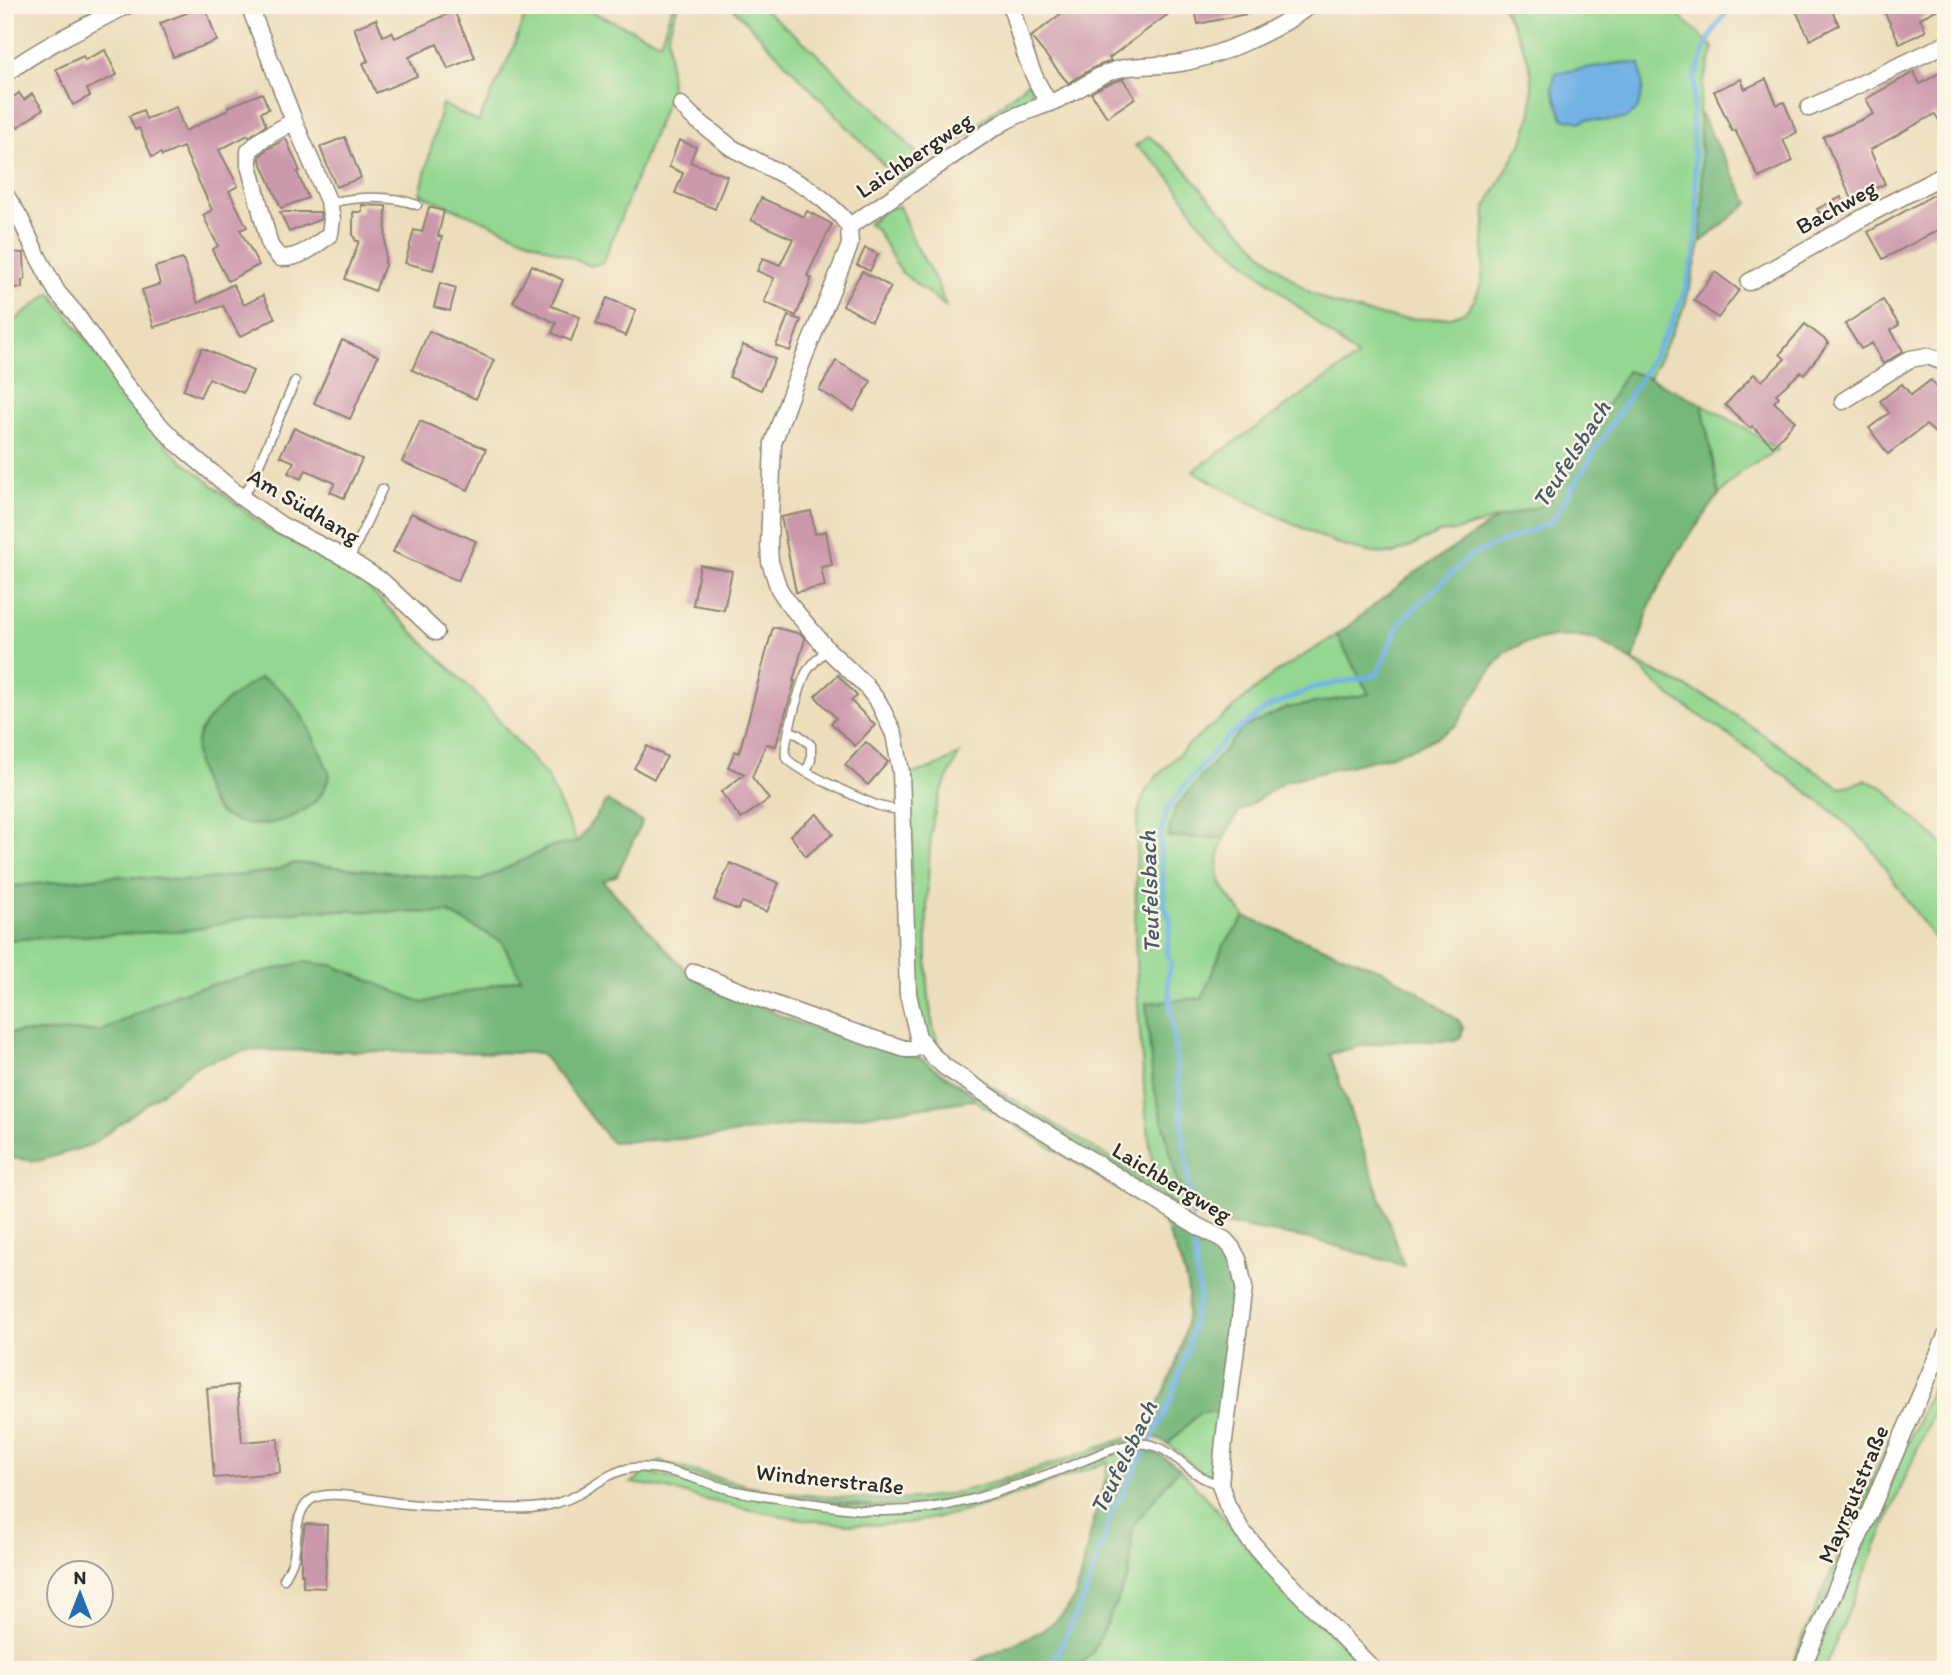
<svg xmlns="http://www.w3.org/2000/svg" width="1951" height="1675" font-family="Itim,sans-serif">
<rect width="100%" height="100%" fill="#fcf5e5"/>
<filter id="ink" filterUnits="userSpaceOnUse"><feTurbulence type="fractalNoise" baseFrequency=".0143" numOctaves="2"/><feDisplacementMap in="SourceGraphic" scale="14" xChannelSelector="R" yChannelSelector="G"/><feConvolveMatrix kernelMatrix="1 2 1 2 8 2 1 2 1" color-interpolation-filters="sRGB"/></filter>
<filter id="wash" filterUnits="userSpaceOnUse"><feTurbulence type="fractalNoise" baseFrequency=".00686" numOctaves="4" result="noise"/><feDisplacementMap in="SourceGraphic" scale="28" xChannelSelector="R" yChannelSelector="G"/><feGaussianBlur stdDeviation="1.57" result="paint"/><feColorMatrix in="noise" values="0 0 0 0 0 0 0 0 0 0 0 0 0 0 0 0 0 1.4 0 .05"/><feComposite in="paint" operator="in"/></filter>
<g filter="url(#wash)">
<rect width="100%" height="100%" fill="#ecdebb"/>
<g fill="#93d790" stroke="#5f815e" stroke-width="2">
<polygon points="529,5 576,5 660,42 673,5 678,5 668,34 671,90 603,263 590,266 420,194 442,104 478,122 511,53"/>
<path d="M730,5H759L806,44L877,110L926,164L974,128L1029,81C1032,88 1035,95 1028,101C1022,108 996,118 986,124C956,141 928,162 901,183Z"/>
<path d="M1502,5H1668L1714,48L1703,83L1699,112L1703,201L1701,242L1685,306L1649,378L1627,371L1548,504L1455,531L1439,533L1394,554L1374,553L1346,547L1315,534L1239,497L1193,471L1357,357L1200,223C1184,196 1162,162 1135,146L1149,136L1180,163L1210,199L1275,265L1306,290L1331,303L1366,313L1397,318L1428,319L1451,317L1465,312L1474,301L1482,282L1486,207L1525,136L1532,112V78L1527,56L1514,28Z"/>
<polygon points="899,206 914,242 936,281 946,307 901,272 876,229 868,224 886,209"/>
<polygon points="51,293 173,453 267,529 354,574 476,694 548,778 577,842 550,847 480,881 295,863 273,871 193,881 114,876 5,887 5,328"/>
<polygon points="1702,404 1745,428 1778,450 1741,472 1719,495"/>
<path d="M1337,635L1369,694L1287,708L1169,837L1224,838C1210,877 1221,887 1245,917L1223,946L1202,999L1146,1003L1153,1083L1185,1211L947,1062L922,1031L913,996L909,775L940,765L960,753C950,774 938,794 934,816C926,852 920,1023 941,1047C962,1072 996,1089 1023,1105C1067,1132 1111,1158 1155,1185L1146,1113L1138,1006L1135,933L1137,828L1139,807L1146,791L1157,776L1188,745L1223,717L1272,675Z"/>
<polygon points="1633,661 1715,701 1840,788 1865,780 1885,788 1907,812 1946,847 1946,935 1940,947 1868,844 1830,809 1742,744 1666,693"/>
<polygon points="311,910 449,913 502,942 521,978 423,1003 332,965 176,994 102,1031 5,1033 5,940 191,930 250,917"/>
<polygon points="971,1093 1179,1223 1170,1237 1161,1216 974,1100"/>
<polygon points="1946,1309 1946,1320 1795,1670 1789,1670"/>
<polygon points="1946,1355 1946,1381 1824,1670 1809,1670"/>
<path d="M1200,1412H1222L1214,1472L1207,1476C1192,1468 1182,1454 1168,1444Z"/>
<path d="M1144,1433L1142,1439L1123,1443L982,1492L923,1505L875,1506L781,1495L727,1485L655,1465L660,1461C696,1472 732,1483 769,1490C798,1495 829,1497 859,1499C885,1500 914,1501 939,1496C1009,1482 1075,1453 1144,1433Z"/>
<path d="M1130,1449H1140L1131,1452L1104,1487L1108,1462C1041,1484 975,1515 904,1523C840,1530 761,1513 698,1498C688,1495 678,1491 667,1489C655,1486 643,1485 631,1483L646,1472L742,1496L928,1512L966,1505Z"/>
<polygon points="1179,1468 1217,1510 1257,1560 1367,1670 1074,1670 1093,1652 1129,1575 1133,1526"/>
</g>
<g fill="#76b87a" stroke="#507252" stroke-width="2">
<polygon points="1699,112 1749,203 1701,242 1703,201"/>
<polygon points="1627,371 1649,378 1702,404 1719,495 1678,552 1650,605 1633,661 1597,640 1571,636 1553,637 1522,644 1505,653 1491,670 1457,724 1441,735 1419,746 1386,757 1285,781 1238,813 1224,838 1168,837 1175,808 1243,728 1287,708 1369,694 1337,635 1412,575 1499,518 1548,504"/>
<path d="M260,678C297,691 316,741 330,775C327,782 325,789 321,795C299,821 253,835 223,815C213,809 206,795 203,784C198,770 192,752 198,737C206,714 239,690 260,678Z"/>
<polygon points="607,801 642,822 617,875 603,881 692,977 798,1023 920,1058 971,1093 974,1100 703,1138 611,1142 541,1053 248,1050 200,1064 91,1145 38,1161 5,1157 5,1033 102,1031 176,994 303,962 332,965 423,1003 521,978 502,942 449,913 311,910 250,917 191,930 5,940 5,887 114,876 193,881 273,871 295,863 480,881 550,847 577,842"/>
<path d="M1245,917L1382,970L1419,992L1459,1021L1463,1028C1462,1035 1462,1038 1455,1041H1393L1361,1046L1330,1054L1404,1266L1315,1240L1220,1223L1185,1211L1153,1083L1146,1003L1202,998L1223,946Z"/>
<path d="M1179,1223C1207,1240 1227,1245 1233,1281L1222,1412H1200L1168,1444L1144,1433C1167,1387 1189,1347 1188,1294C1187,1275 1177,1254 1170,1237Z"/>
<polygon points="1140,1449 1160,1455 1179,1468 1133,1526 1129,1575 1093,1652 1074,1670 962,1670 982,1658 1042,1631 1061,1616 1075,1598 1096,1511 1104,1487 1131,1452"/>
</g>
<polygon fill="#72b3e6" stroke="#4e6f88" stroke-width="2" points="1619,63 1640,64 1643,88 1637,110 1624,119 1604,121 1588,119 1581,122 1563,118 1552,87 1556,73"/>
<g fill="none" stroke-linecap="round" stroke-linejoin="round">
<g stroke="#72b3e6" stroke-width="5">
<polyline points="1192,1218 1168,978 1171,964 1167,954 1171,922 1165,907 1160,838 1166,811 1182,789 1226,738 1267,708 1313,688 1377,675 1400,622 1471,555 1551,522 1643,374 1670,326 1685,291 1695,252 1698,222 1692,120 1695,78 1707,43 1720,21 1732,5"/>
<polyline points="1049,1670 1085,1596 1112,1512 1169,1405 1188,1348 1199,1293 1192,1228"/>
</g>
</g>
<g id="blocks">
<g fill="#cc98ac">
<polygon points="1072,5 1160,5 1167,15 1109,58 1111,61 1095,67 1068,83 1031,37"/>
<polygon points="1210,5 1255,5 1256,12 1198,24 1195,9"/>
<polygon points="1793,5 1829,5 1839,25 1810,40"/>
<polygon points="1881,5 1946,5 1920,18 1926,31 1900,44"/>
<polygon points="205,6 217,41 173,57 160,23"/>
<polygon points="454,11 475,57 448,69 437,44 409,57 417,76 376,93 363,63 368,61 354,28 376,19 383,36 392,32 395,38"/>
<polygon points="105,50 117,75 87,89 90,96 73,105 56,69 83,56 85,60"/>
<polygon points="1946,69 1946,132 1935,114 1870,150 1885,184 1852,199 1823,137 1874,114 1866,99 1914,72 1920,84"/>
<polygon points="1123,79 1135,98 1107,117 1091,93 1105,85"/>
<polygon points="1741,79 1745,89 1766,79 1777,105 1784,102 1797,132 1783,140 1793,161 1759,178 1735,130 1732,131 1714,91"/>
<polygon points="19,93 24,100 32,94 43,109 18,127 5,110 5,103"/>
<polygon points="262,93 269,109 261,112 266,125 249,137 248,135 219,150 238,186 229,191 247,227 240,230 259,265 228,281 212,250 218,246 203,215 212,210 183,147 162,156 161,153 152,157 139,128 135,130 129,116 143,110 146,119 176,107 185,131 228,110 228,107"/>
<polygon points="345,137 361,178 336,187 320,147"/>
<polygon points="286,139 300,171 297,172 308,198 281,208 260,160 260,156 267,149"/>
<polygon points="679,140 696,147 690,162 727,176 715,209 675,193 683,173 669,167"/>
<polygon points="1946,188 1946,226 1883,259 1868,232"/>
<polygon points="1841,197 1847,209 1824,221 1817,209"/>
<polygon points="761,198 804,217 807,211 832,224 807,276 812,278 796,316 764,302 774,278 757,271 763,258 780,265 793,239 751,220"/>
<polygon points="362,205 386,206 385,265 375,291 345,279 359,241 356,241 353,235 353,212 362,212"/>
<polygon points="429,207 444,211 438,236 442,237 433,270 405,263 414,230 422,232"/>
<polygon points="280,212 320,212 321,219 289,232"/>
<polygon points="865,248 878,254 870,271 857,265"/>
<polygon points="5,252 24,253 25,280 22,280 22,288 5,287"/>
<polygon points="183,259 198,303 233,284 244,305 263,295 275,318 240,337 223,306 154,327 142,290 160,284 155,267"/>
<polygon points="532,265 563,280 551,306 580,317 571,341 552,333 556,323 513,302"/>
<polygon points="862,271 891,287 871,321 843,305"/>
<polygon points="1715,272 1739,290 1718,318 1694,300"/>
<polygon points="440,283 456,288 450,311 434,307"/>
<polygon points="607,298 636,310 626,336 596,324"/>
<polygon points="1883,300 1899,325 1891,330 1903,351 1883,364 1872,343 1861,349 1845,324"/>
<polygon points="788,316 801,320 790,351 776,346"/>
<polygon points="1805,324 1829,343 1804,374 1801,372 1776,394 1779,397 1774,402 1795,421 1773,446 1752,426 1750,428 1725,405 1754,374 1762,381 1785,359 1780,354"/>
<polygon points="429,331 494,360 476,399 412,370"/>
<polygon points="342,340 378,356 350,419 314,403"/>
<polygon points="743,345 775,359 761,390 729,377"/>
<polygon points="202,348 253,371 243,393 209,378 200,397 183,390"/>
<polygon points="836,361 871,381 854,411 819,390"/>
<polygon points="1931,380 1946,399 1946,442 1926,425 1888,454 1869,428 1889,413 1880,401 1902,384 1911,395"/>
<polygon points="420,421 486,449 468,490 402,462"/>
<polygon points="294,428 362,459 344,498 330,492 335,483 306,470 301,479 288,473 294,462 280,456"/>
<polygon points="811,511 815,534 826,531 832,565 821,567 825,586 796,592 781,517"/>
<polygon points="411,513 476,541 458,581 393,552"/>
<polygon points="700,565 732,571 724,610 693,605"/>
<polygon points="773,627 801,634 805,639 793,681 795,681 776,746 766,744 752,777 769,799 741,819 721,792 745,774 728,767 735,751 739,753"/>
<polygon points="838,675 857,696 851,701 875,725 855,746 831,723 836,718 815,696"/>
<polygon points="866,742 888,762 868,785 845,765"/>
<polygon points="647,746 667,757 654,779 634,768"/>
<polygon points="817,814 833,834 806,856 790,835"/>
<polygon points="730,863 779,883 767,912 742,902 738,910 714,900"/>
<polygon points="237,1385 242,1442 278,1439 280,1473 214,1478 207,1388"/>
<polygon points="305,1524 327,1525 325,1588 303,1587 303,1574 301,1574 301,1551"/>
</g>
</g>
</g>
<g filter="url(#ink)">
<use href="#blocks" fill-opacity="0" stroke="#8c8473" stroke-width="2"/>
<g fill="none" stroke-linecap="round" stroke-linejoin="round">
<g stroke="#8c8473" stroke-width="11">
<g id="service">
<path d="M329,203C357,197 390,195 417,205"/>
<polyline points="242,498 250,485 295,381"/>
<polyline points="349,560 382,489"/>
<path d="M827,649C820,657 811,664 806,673C801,684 782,747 786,757C791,768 861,799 876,805C884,808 893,809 902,810"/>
<polyline points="789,730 799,735 811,745 811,760 806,772"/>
<path d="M284,1579C287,1573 291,1567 293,1560C298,1542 293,1508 314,1498C332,1489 379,1501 398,1503C421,1506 444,1506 467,1507C488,1508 510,1509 531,1508C548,1507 566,1501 581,1493C598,1483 613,1470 633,1468C666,1464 704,1484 736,1491C760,1496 785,1499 809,1503C832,1506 855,1510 877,1511C947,1513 1003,1491 1067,1467C1088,1460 1115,1445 1137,1444C1171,1440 1188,1479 1220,1484"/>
</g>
</g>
<g stroke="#8c8473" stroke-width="19">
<g id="minor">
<path d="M249,5L294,121L329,203L332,219L330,234C316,246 299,259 280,258L270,246L249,165V151L261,140L294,121"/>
<path d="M1011,5C1020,39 1029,73 1049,103"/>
<path d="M5,74C43,46 86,26 128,5"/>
<polyline points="681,105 693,117 732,148 808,188 825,201 841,216 849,226 850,244 848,250 803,360 773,443 769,545 770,562 779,589 789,604 827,649 866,686 879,703 894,734 901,772 908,994 918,1037 933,1056 945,1067 1015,1113 1199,1227 1225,1240 1232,1248 1238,1259 1244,1287 1224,1440 1220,1484 1227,1505 1242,1531 1267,1560 1374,1670"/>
<polyline points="1809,108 1946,44"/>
<polyline points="5,194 20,218 36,253 57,292 75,313 124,383 153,418 177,443 242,498 281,525 349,560 383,582 436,632"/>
<path d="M849,226C902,193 951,154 1004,122C1022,111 1044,107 1063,97C1076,91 1088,83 1100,76C1128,63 1145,67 1173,64C1215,59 1277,31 1310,5"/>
<polyline points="1749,282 1873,212 1946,174"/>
<polyline points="1843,401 1910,359 1927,356 1944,362 1946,366"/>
<path d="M694,972C763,1002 833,1026 905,1049H913L923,1045"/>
<polyline points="1801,1670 1946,1336"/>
</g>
</g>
<use href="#service" stroke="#fff" stroke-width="8"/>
<use href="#minor" stroke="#fff" stroke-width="16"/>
</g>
</g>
<g text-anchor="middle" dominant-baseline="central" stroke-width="5" stroke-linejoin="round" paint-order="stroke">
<g font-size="23" fill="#2b2b2b" stroke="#fcf5e5">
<text transform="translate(914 155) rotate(-34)">Laichbergweg</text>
<text transform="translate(1836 207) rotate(-29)">Bachweg</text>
<text transform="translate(304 506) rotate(31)">Am Südhang</text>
<text transform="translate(1172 1182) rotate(31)">Laichbergweg</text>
<text transform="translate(830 1479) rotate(6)">Windnerstraße</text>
<text transform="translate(1853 1494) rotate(-67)">Mayrgutstraße</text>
</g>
<g font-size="24" font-style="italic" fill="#445b6c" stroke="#fcf5e5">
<text transform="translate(1571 454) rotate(-57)">Teufelsbach</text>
<text transform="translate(1149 892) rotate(-92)">Teufelsbach</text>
<text transform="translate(1123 1457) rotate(-64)">Teufelsbach</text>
</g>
</g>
<rect width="1951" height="1675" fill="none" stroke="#fcf5e5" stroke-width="28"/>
<g transform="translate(80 1594)"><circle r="33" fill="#fcf5e5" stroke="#a8a49b" stroke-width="2"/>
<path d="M0-5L12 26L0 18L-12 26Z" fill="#1f6fb2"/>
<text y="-10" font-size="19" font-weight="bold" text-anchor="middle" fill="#2b2b2b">N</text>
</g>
</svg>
